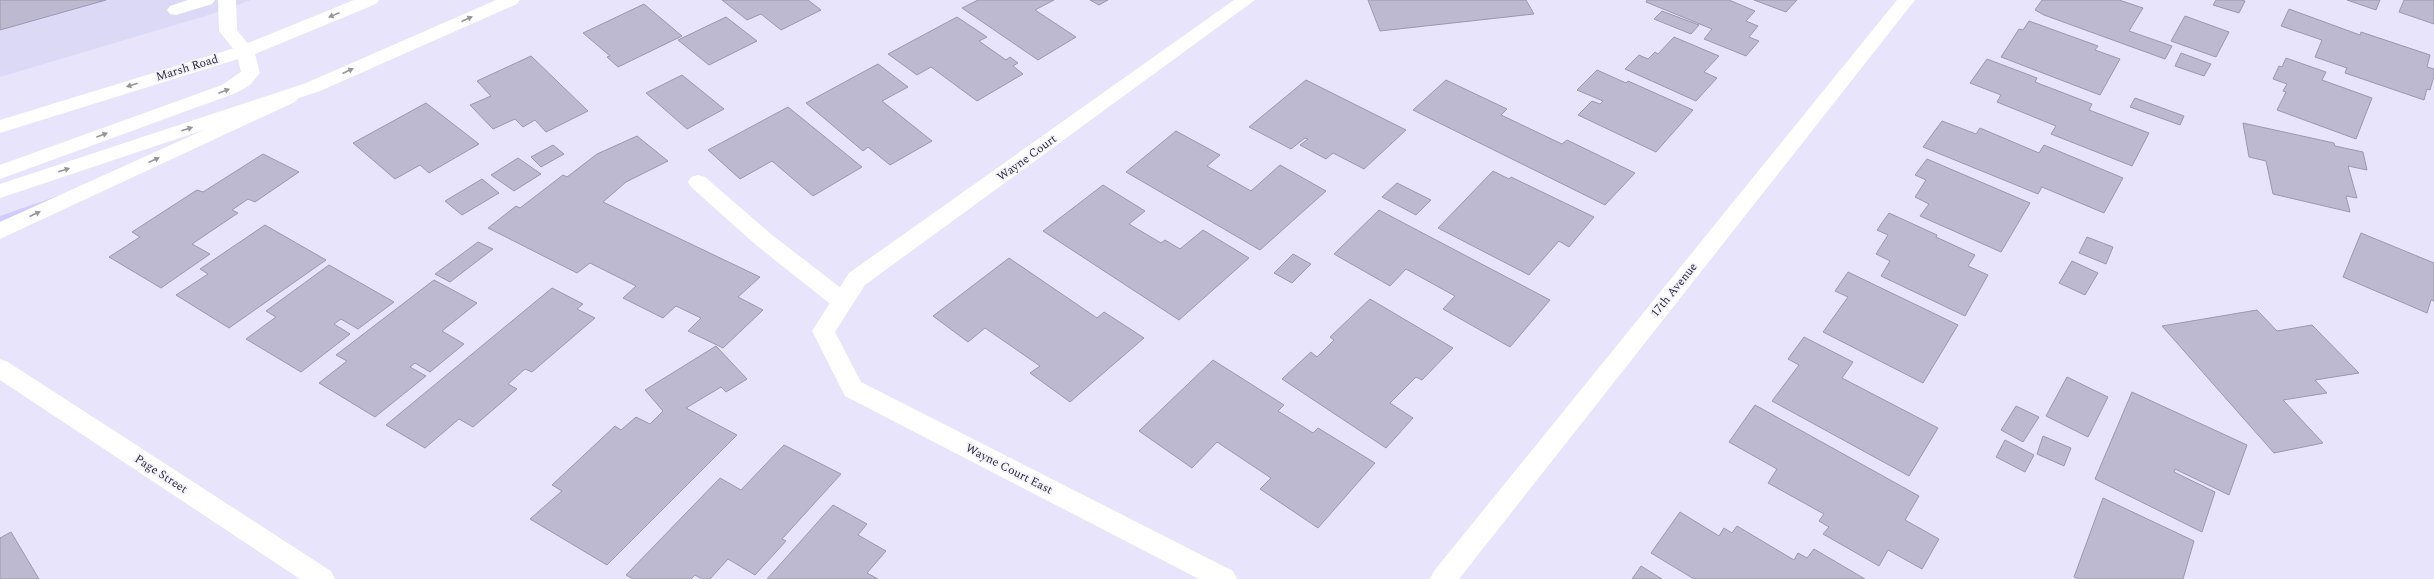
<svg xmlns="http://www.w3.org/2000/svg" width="2434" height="579" font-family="Spectral,serif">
<rect width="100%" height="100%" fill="#e7e4fb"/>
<polygon fill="#dcd9f7" points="0,0 251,0 212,14 0,77"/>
<polygon fill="#d2cbff" points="78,189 0,222 0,216"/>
<g fill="#bcb9d0" stroke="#9c99ae">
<polygon points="0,0 106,0 0,30"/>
<polygon points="722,0 808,0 821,10 781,30 761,14 747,20"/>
<polygon points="978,0 1054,0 1035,10 1076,37 1038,60 962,8"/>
<polygon points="1090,0 1108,0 1099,5"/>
<polygon points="1368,0 1526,0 1534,14 1380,31"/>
<polygon points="1647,0 1729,0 1755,11 1746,21 1758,26 1749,37 1759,41 1746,56 1704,39 1712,29 1646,2"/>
<polygon points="1754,0 1797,0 1786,12"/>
<polygon points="2042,0 2119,0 2143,8 2129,31 2172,46 2165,59 2044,15 2035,10"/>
<polygon points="2216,0 2241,0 2245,1 2239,13 2213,5"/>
<polygon points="2347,0 2380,0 2376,10"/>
<polygon points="2404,0 2434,0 2434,24 2399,12"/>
<polygon points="644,4 682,36 618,67 607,57 610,56 583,33"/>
<polygon points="2289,9 2360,35 2361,32 2430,55 2427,67 2434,69 2434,76 2430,90 2427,89 2424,100 2345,73 2347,68 2315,57 2322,40 2281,26"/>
<polygon points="1662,11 1699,25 1691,34 1654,19"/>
<polygon points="2185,16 2229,32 2216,57 2171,41"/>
<polygon points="726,17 757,41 709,65 678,40"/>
<polygon points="957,17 987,37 979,41 1006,60 1010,57 1018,63 1013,66 1023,74 977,101 931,67 917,75 888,54"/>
<polygon points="2029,21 2098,46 2095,50 2120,59 2100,95 2001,57 2019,29 2023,30"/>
<polygon points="1674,37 1719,56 1704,72 1717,78 1696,101 1625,69 1639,55 1648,59 1655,52 1658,54"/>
<polygon points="2181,53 2211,64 2204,76 2175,66"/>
<polygon points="531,56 588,111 546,132 535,120 523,127 515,119 493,129 470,105 491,96 477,81"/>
<polygon points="2286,58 2326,72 2322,80 2372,98 2356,139 2277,110 2286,92 2283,91 2287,84 2273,79 2279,66 2282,67"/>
<polygon points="1987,59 2037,78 2035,82 2092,104 2089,110 2149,133 2132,166 2051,134 2056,126 1997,102 2001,95 1970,83"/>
<polygon points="878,64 908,87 882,101 932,141 890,165 868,147 863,151 806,103"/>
<polygon points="1597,70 1626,83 1628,81 1693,110 1656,152 1578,115 1592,101 1600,104 1603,101 1577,90"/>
<polygon points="682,75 724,109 687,129 646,93"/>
<polygon points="1306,80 1406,130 1364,169 1333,153 1326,159 1300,145 1308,139 1305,138 1291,149 1249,127"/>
<polygon points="1446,80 1507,109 1501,115 1562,144 1567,140 1635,173 1605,205 1413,110"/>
<polygon points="2135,98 2184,116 2180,125 2130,107"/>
<polygon points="426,103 479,144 429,173 420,165 395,179 353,143"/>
<polygon points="788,107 862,167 813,196 772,161 740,179 708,150"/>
<polygon points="1942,121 1976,134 1980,128 2039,153 2044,145 2123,178 2104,213 2042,187 2038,194 1923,147"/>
<polygon points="2243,123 2334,143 2335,146 2363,152 2367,170 2348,166 2357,198 2346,196 2350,212 2273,194 2266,161 2249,157"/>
<polygon points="1176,131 1220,155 1207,166 1251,191 1280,165 1326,191 1260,250 1126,172"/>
<polygon points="637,136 668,161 626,182 603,202 760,277 738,297 763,310 723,348 688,331 701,318 676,306 663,318 623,298 636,286 590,263 577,273 488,228 516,206 520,208 563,175 567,177 597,154"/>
<polygon points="553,145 564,154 541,167 531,157"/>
<polygon points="263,154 299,172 255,202 248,199 232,210 238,213 192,244 210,254 161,288 109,257 140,237 132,232 197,190 203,192"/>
<polygon points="518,158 541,174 514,191 491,175"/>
<polygon points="1927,159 2030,203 2001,252 1920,216 1929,204 1915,197 1926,180 1915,175"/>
<polygon points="1493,171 1509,179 1511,177 1594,217 1569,247 1559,241 1529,275 1438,228"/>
<polygon points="482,179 499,193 462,215 445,201"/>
<polygon points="1397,183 1431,200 1416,215 1382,197"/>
<polygon points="1103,185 1145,211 1129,224 1161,243 1165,240 1180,249 1203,230 1249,258 1179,320 1043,231"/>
<polygon points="1379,210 1550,300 1510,347 1443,309 1455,296 1406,269 1390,286 1334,254"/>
<polygon points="1889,213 1937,235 1936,237 1975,255 1968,266 1988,275 1965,316 1881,276 1890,261 1876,254 1888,235 1877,230"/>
<polygon points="265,225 326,260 229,328 176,295 208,274 200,269"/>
<polygon points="2361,233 2434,263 2434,301 2431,300 2427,313 2343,277"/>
<polygon points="2087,237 2113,247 2106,264 2079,253"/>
<polygon points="478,242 493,249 450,282 435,274"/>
<polygon points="1293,254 1311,264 1292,283 1274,273"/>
<polygon points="1009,258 1097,318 1104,312 1144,338 1070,402 1030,373 1040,366 985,328 968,342 933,316"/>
<polygon points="2072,261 2098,273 2085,295 2059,283"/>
<polygon points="329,265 394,302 358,329 341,319 334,324 350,334 301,372 246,339 276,317 266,311"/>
<polygon points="1848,272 1958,325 1923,383 1823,332 1848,297 1835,291"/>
<polygon points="434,280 477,303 442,331 464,344 430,372 415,363 410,367 426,376 375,417 319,383 347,361 336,355"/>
<polygon points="552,288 583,304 577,309 595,318 532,372 525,369 508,384 517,389 473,427 459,419 425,448 386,425"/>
<polygon points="1370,299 1453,348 1422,380 1416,377 1390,403 1413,418 1386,448 1282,379 1311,352 1317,357 1334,340 1330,337"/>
<polygon points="2257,310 2277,331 2312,325 2359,373 2315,380 2327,393 2283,400 2323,443 2274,453 2162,326"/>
<polygon points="1804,337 1853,362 1842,378 1938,428 1909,476 1772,401 1799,365 1788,359"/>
<polygon points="716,346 747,379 726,392 721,387 686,408 737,435 607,565 530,519 562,491 552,485 615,426 621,430 636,417 650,424 663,411 645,390"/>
<polygon points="1213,360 1284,405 1278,411 1313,433 1318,428 1375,463 1318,528 1260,489 1271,478 1217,442 1192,468 1139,431"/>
<polygon points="2067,377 2108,397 2088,437 2046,416"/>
<polygon points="2132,392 2247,445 2229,495 2175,469 2174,472 2215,492 2202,532 2095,479"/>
<polygon points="1755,405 1919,496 1905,520 1939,539 1922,569 1888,550 1879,566 1823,534 1829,527 1819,521 1824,514 1768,483 1777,469 1729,442"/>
<polygon points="2016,406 2039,417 2023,442 2001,430"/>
<polygon points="2043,436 2071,448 2064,466 2037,454"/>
<polygon points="2005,440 2034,455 2025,472 1996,457"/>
<polygon points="784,445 841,474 782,539 786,541 755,575 728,559 710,579 702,579 695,575 691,579 633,579 626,575 720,478 741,490"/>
<polygon points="2103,498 2194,541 2183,579 2079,579 2074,577"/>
<polygon points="833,505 867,524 858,535 886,551 867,573 878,579 767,579"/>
<polygon points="1680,512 1719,536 1724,528 1732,533 1737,526 1794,560 1798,553 1807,558 1814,549 1865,579 1694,579 1651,553"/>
<polygon points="11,532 39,579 0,579 0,538"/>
<polygon points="1641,566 1662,579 1632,579"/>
</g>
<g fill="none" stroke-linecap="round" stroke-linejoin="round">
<g fill="#fff" fill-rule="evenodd">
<polygon points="188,0 215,0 212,4 176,15 170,14 167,10 170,6"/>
<polygon points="218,0 236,0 237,30 254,51 252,55 238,55 219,31"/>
<polygon points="698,175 705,177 772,235 850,295 853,301 850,307 842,309 834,307 756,245 691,187 688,182 691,177"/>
</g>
<g fill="#fff" fill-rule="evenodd">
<polygon points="1234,0 1255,0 865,285 835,332 861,382 1233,571 1237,579 1199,579 845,396 812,331 849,273"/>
<polygon points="1897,0 1915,0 1459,579 1430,579 1434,571"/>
<polygon points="288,92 295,94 298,98 295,102 0,239 0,222"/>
<polygon points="0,359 8,362 331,571 335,579 300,579 0,380"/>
</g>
<g fill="#fff" fill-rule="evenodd">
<polygon points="354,0 379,0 376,4 255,54 260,73 250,85 236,93 0,179 0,165 222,85 241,72 238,59 0,133 0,120 238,47"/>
<polygon points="496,0 520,0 517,4 320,91 0,198 0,184 306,83"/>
</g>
</g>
<defs><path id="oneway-solid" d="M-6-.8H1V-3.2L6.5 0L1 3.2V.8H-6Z"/></defs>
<g fill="#97969b">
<use href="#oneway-solid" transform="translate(334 15) rotate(158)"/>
<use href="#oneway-solid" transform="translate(467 19) rotate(-24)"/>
<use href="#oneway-solid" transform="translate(348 71) rotate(-24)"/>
<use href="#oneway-solid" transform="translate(132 85) rotate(163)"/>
<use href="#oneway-solid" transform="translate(224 91) rotate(-21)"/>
<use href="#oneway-solid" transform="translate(187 129) rotate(-18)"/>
<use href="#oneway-solid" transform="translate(102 135) rotate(-20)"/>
<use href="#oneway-solid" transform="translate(154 160) rotate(-25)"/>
<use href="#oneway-solid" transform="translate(64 170) rotate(-18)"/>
<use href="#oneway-solid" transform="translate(35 214) rotate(-25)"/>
</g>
<g text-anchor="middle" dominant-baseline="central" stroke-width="3.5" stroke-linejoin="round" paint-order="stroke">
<g font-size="12" fill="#2f2e37" stroke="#f4f3fd">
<text transform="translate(187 68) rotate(-17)">Marsh Road</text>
<text transform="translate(1027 158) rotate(-36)">Wayne Court</text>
<text transform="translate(1674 290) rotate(-51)">17th Avenue</text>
<text transform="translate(1009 469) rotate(27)">Wayne Court East</text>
<text transform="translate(161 474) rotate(33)">Page Street</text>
</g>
</g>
</svg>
